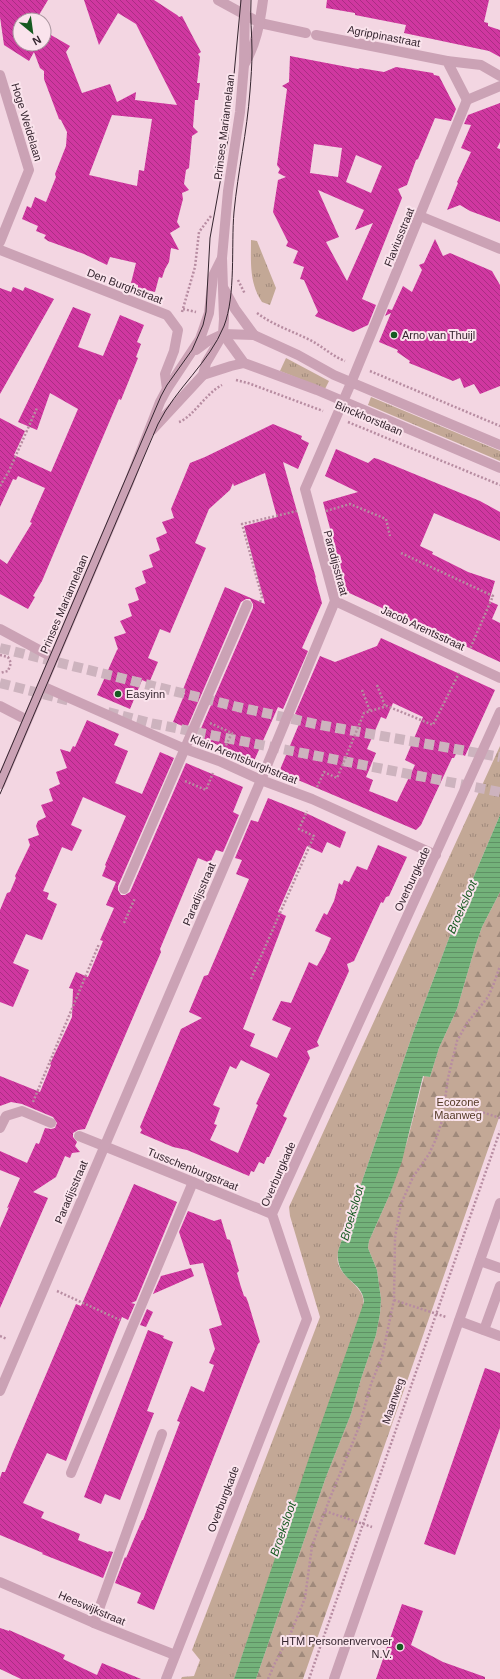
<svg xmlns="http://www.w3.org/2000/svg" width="500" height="1679" font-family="Helvetica,sans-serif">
<defs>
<pattern id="grass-tufts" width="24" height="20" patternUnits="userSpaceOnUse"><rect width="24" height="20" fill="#c3a896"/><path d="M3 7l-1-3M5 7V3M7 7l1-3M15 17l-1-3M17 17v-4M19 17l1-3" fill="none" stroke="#9f897b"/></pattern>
<pattern id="forest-firs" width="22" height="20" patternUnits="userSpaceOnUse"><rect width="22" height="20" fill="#c3a896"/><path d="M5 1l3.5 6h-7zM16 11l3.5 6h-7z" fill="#9f897b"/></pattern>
<pattern id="water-rules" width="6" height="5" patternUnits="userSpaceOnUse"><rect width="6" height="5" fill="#73b27a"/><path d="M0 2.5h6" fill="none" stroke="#5f9164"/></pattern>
<pattern id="building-back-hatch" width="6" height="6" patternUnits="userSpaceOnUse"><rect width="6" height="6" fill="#d037a0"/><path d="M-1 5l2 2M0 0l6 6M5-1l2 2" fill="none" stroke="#aa2e83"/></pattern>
</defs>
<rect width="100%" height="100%" fill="#f3d6e2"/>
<g fill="url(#grass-tufts)">
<path d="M251,240L257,241L276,288L270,305L262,302C249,283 251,262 251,240Z"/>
<polygon points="286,358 329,381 325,389 280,371"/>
<polygon points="371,397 500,451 500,461 368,405"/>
<path d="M500,746V815L460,909L413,1033L338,1251C338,1255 337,1259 338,1263C343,1281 368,1287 363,1308L234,1679H181L182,1677L194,1676L200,1660L192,1650L320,1317L290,1216L289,1207Z"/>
</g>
<polygon fill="url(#forest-firs)" points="500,892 500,1115 303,1679 256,1679 326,1477 351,1414 361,1379 376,1335 380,1314 381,1299 377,1270 368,1248 369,1241 390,1194 407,1142 424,1076 430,1077 439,1048 457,1009 476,944 482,927"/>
<path fill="url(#water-rules)" d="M500,815V892L482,927L476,944L457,1009L439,1048L430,1077L423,1076L402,1161L390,1194L369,1241L368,1248L377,1270L381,1299L380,1314L376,1335L361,1379L351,1414L326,1477L256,1679H234L310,1455L364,1302C363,1280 335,1281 338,1251L413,1033L460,909Z"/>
<g fill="url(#building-back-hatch)" fill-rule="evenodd">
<path d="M0,0H48L36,20H20V44H44V31L70,46L66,52L82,93L110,84L117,102L136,92L135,100L177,105L136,24L118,13L99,45L84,0H154L177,15L179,17L182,16L194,39L201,52L198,54L200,57L197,83H200L198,100H195L193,127L198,132L192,136L189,168L186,170L184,184L189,190L182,193L183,199L177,222L180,227L170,233L179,250L171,248L169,262L165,269L162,278L159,277L155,292L138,288V285L131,283L136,263L110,257L107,265L84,254L48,241L44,238L46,235L36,231L38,226L22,219L27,206L31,208L35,197L46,202L56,177L55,174L66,146L67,132L61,120L59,119L44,79V71L40,68L34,52L29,61L4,45L0,17ZM112,115L152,119L144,171L139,170L137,186L89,175Z"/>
<polygon points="327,0 489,0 484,22 488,23 488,26 500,30 500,57 489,51 404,33 406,25 355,15 355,13 326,8"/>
<path d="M290,56L358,69L360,68L384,72L396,67L433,73L434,75L439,76L456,109L451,121L435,118L418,159L416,160L407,185L398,189L402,198L362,299L376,305L368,325L353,332L315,316L318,312L304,280L300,279L304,267L293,263L298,251L286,246L288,242L273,212L278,180L286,177L278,173L280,169L277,165L287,89L282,86L289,82ZM314,144L342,148L338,177L310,173ZM356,155L382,166L371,193L346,182ZM318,190L364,210L355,230L373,223L347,281L326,242L339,237Z"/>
<polygon points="500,103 500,142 497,148 500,149 500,222 470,211 460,205 447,210 458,183 457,182 471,152 461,148 471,125 464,124 468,115"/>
<polygon points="435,239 443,256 450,253 492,271 500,285 500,386 480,394 474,384 464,388 460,378 453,381 429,371 409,363 410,361 397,352 398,350 379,342 391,313 385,316 388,309 392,310 403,286 412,292 422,270 419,265 424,263"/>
<polygon points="13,287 23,291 25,287 54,299 0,394 0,288 11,292"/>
<polygon points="73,307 91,314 78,347 103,356 120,315 144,325 137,342 141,344 136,357 138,358 121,400 119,399 42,581 33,596 35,597 28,609 0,594 0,559 7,564 32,523 30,522 45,488 18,476 16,480 13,479 0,507 0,418 25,431 14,455 51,472 78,409 50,393 37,430 18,422"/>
<polygon points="273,424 302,436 301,439 309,443 298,469 283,462 316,578 315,577 322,603 302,648 308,651 283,709 278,707 254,761 202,738 203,735 199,733 253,608 253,604 250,599 246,599 241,602 187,728 173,722 185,693 182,692 192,667 225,587 265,604 244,526 277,517 265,473 234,486 233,483 230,490 209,509 195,543 206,548 170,633 160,629 148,658 158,662 149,683 142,680 130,709 97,695 117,650 118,649 114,637 126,633 120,621 132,616 128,604 139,600 135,588 146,583 142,571 153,567 149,555 160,550 156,538 167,533 162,522 174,518 171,509 190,463 205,457"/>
<polygon points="336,449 368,463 374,458 378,459 480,501 500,512 500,541 434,513 420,546 433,552 432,554 468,572 495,581 489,601 498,605 492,619 500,623 500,662 347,592 323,502 358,492 325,476"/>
<path d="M381,638L495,690L465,756L457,752L454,758H452L421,825L416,830L279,772L302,717L295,714L320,656L335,662L377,646ZM393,703L423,717L405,760L415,765L397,802L369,791L373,780L366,777L376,753L367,749L381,717L386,719Z"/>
<polygon points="87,720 119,734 114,745 128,751 115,783 142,794 160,752 174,758 118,886 118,890 121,895 125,895 130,892 186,763 243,787 233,812 239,815 223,852 216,850 210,863 198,858 160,949 161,952 85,1129 78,1130 73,1133 73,1137 77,1142 75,1146 80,1152 72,1153 70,1158 65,1156 56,1177 33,1192 48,1198 0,1308 0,1228 9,1207 7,1208 20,1178 0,1170 0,1151 27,1163 36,1143 39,1144 45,1128 51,1129 55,1128 57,1123 53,1117 22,1104 11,1102 0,1106 0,1076 40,1092 51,1065 50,1064 72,1017 73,989 69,988 76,972 88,977 103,941 100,940 114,908 106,905 116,882 102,876 106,866 105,865 126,816 83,797 71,825 82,830 72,851 62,847 43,891 49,893 47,899 57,904 48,926 42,940 26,934 13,963 29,970 13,1007 0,1002 0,910 7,893 10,892 16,878 15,876 30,845 28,839 39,835 36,826 38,821 46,817 41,805 53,801 49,789 60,784 56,772 67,768 60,749 70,752 73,746 75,747"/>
<path d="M268,798L308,814L346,832L340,848L327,842L322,853L307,846L278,912L286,916L243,1029L255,1034L250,1046L277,1058L291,1028L272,1020L281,1001L291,1003L309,962L317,966L325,952L331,938L315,931L324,913L327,915L334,901L339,883L342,885L344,880L349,882L357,866L367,870L378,845L407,857L389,896L386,897L383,903L381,902L354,961L347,964L349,971L317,1042L319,1046L307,1051L310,1058L283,1116L287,1118L269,1157H267L264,1164L259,1162L254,1172L251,1171L249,1176L187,1150L173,1147L140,1133L142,1130L140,1127L181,1029L202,1018L189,1012L204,976L208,975L249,879L236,874L242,860L235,858L251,820L258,822ZM241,1060L270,1074L256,1104L258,1105L238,1153L210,1140L217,1125L214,1124L220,1108L213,1105L230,1066L236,1069Z"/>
<polygon points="134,1184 177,1202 136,1301 131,1303 135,1304 128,1320 122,1317 114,1337 66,1461 47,1453 23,1503 44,1512 41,1518 80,1534 78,1540 108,1552 109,1551 113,1552 103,1578 42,1554 43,1553 0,1535 0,1478 2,1472 5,1472 13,1452 76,1304 81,1306"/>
<polygon points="188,1211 214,1221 221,1219 227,1239 230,1240 239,1271 237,1273 240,1284 244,1296 246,1297 248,1302 260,1342 258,1344 154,1610 137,1603 141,1593 115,1583 125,1557 126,1558 142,1520 143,1520 180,1422 177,1421 191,1386 204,1392 214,1365 209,1363 215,1349 209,1329 222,1325 203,1263 190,1265 179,1232"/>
<polygon points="191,1268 194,1276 153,1294 161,1276"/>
<polygon points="147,1309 153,1312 146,1327 140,1325"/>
<polygon points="148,1330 164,1336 163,1338 173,1342 147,1411 154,1413 120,1500 105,1494 101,1504 84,1497"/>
<polygon points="485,1368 500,1373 500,1428 455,1555 424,1544"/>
<polygon points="402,1604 423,1611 411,1645 443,1662 485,1677 485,1679 376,1679"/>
<polygon points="0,1628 9,1631 9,1630 65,1655 63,1659 97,1675 102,1663 141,1679 21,1679 0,1669"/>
</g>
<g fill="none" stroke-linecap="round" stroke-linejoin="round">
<g stroke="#cdb3be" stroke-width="10" stroke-dasharray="10 5" stroke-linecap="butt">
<polyline points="0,648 238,707 320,725 500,757"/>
<polyline points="0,683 70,701"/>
<polyline points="108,712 150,723 500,792"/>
</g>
<g stroke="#b78ca1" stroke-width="2.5" stroke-dasharray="2 2" stroke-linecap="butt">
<polyline points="238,280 245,294"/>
<polyline points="183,309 196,312"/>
<polyline points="182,312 195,267 199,232 211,216"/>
<path d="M257,313C273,325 292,331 310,340C322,346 332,356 345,361"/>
<polyline points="370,371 500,426"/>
<polyline points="236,380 248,383 323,411"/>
<path d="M179,422C193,417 205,394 222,385"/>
<polyline points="348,422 500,485"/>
<polyline points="0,486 9,471 37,408"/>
<polyline points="326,511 350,504 386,519 390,536"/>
<polyline points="401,553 493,596 470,649"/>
<polyline points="260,602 262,597 242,524 297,511"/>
<polyline points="0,655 8,657 11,663 8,671 0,673"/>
<polyline points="377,685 385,706"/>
<polyline points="362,690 370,711"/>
<polyline points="210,723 232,733 224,749"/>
<polyline points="185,781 206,790 213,773"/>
<polyline points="317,787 324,772 337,778 364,713 387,706 433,725 459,673"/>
<polyline points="124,923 135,898"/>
<polyline points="251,979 314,836 299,829 307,811"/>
<polyline points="445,1100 500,1118"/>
<polyline points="33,1102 99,944"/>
<polyline points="57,1291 120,1320"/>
<polyline points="394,1300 446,1317"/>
<polyline points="0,1336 7,1339"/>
<polyline points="325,1511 372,1527"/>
<polyline points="268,1679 275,1663 290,1635 305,1598 312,1546 330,1498 359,1427 371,1384 382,1357 394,1300 395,1237 401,1204 413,1177 429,1154 436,1139 442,1121 448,1078 457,1041 467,1023 488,997 493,986 500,966"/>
<polyline points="309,1679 500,1131"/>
</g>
<g stroke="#cba2b5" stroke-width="10">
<polyline points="260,23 306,33"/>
<polyline points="0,706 27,720"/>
<polyline points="124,889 247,605"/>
<polyline points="0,1128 6,1116 22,1111 51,1123"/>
<polyline points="79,1136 104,1146"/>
<polyline points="480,1261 500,1268"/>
<polyline points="459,1321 500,1336"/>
<polyline points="484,1330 500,1286"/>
<polyline points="71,1473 193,1182"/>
<polyline points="94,1623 162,1434"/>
</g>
<g stroke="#cba2b5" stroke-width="10">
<polyline points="218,0 260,23"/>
<polyline points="316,35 447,61 467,100"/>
<polyline points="447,61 481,65 500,76"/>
<polyline points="0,75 29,170 0,242"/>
<polyline points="467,100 500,86"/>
<polyline points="420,216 500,249"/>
<polyline points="0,250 167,315 178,330 174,351 165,374 167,389"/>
<polyline points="335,601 500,678"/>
<polyline points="0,629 54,658"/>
<polyline points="42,686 185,749 219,761 261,780 312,799 436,855"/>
<polyline points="104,1146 272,1214"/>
<polyline points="0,1391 261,780 335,601 305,489 351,383 467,100"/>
<polyline points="0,1582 94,1623 175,1655"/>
<polyline points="166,1679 307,1319 272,1214 500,712"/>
</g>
<g stroke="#cba2b5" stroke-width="10">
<path d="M244,65C256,45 260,23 263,0"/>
<polyline points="224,289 235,309 254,335"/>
<polyline points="223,334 244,363 317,390 500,468"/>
<polyline points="196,350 208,341 223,334 254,335 298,355 334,375 500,445"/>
<polyline points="203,375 231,366 244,363"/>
<polyline points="152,430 203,375 206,363 223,334 224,319 222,258 228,191 240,112 244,65 245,0"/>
<polyline points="0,784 129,482 160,402 167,389 200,339 209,313 213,276 222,258"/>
<polyline points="334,1679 500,1203"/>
</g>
<g stroke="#35252f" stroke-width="1">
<polyline points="0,773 161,396 167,385 192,350 203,325 206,312 210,238 228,139 241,0"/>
<path d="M0,794L158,424C176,388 209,363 224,326C236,295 231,246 234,212C238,171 247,132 250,91C251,78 252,65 252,52C252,34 250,17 251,0"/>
</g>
</g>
<g fill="#175a21" stroke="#fae3ec" stroke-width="1.5">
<circle cx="394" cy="335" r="4"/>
<circle cx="118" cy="694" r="4"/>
<circle cx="400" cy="1647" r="4"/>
</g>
<g text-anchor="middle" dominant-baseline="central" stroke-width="4" stroke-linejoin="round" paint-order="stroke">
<g font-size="11" fill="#35252f" stroke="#fae3ec">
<text transform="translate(384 36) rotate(11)">Agrippinastraat</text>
<text transform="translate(27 122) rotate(73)">Hoge Weidelaan</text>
<text transform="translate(224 127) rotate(-83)">Prinses Mariannelaan</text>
<text transform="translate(399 237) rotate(-68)">Flaviusstraat</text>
<text transform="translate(125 286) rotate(21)">Den Burghstraat</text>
<text transform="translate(369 418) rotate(23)">Binckhorstlaan</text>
<text transform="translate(336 563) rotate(75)">Paradijsstraat</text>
<text transform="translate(64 604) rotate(-67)">Prinses Mariannelaan</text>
<text transform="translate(423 628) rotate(25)">Jacob Arentsstraat</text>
<text transform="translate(244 759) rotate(22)">Klein Arentsburghstraat</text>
<text transform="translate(412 879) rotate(-65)">Overburgkade</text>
<text transform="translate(199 894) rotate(-67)">Paradijsstraat</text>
<text transform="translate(193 1169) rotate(22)">Tusschenburgstraat</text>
<text transform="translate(278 1174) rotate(-66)">Overburgkade</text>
<text transform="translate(71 1192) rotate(-67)">Paradijsstraat</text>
<text transform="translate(393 1401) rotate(-71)">Maanweg</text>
<text transform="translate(223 1499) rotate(-69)">Overburgkade</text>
<text transform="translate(92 1608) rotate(23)">Heeswijkstraat</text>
</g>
<g font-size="11" fill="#35252f" stroke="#fae3ec" text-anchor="start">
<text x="402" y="335">Arno van Thuijl</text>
<text x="126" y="694">Easyinn</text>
<text x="392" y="1641" text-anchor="end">HTM Personenvervoer<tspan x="392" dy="13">N.V.</tspan></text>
</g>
<g font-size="11" fill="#553b27" stroke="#fae3ec">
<text x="458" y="1102">Ecozone<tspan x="458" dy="13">Maanweg</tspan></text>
</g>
<g font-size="12" font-style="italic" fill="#175a21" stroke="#fae3ec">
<text transform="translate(462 907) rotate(-66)">Broeksloot</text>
<text transform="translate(352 1213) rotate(-74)">Broeksloot</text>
<text transform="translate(283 1529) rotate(-71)">Broeksloot</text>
</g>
</g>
<g transform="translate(32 32) rotate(151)"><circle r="19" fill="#fae3ec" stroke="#ab97a0"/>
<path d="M0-3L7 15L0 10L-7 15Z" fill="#175a21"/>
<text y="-6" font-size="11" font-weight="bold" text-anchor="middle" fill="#35252f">N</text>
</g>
</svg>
